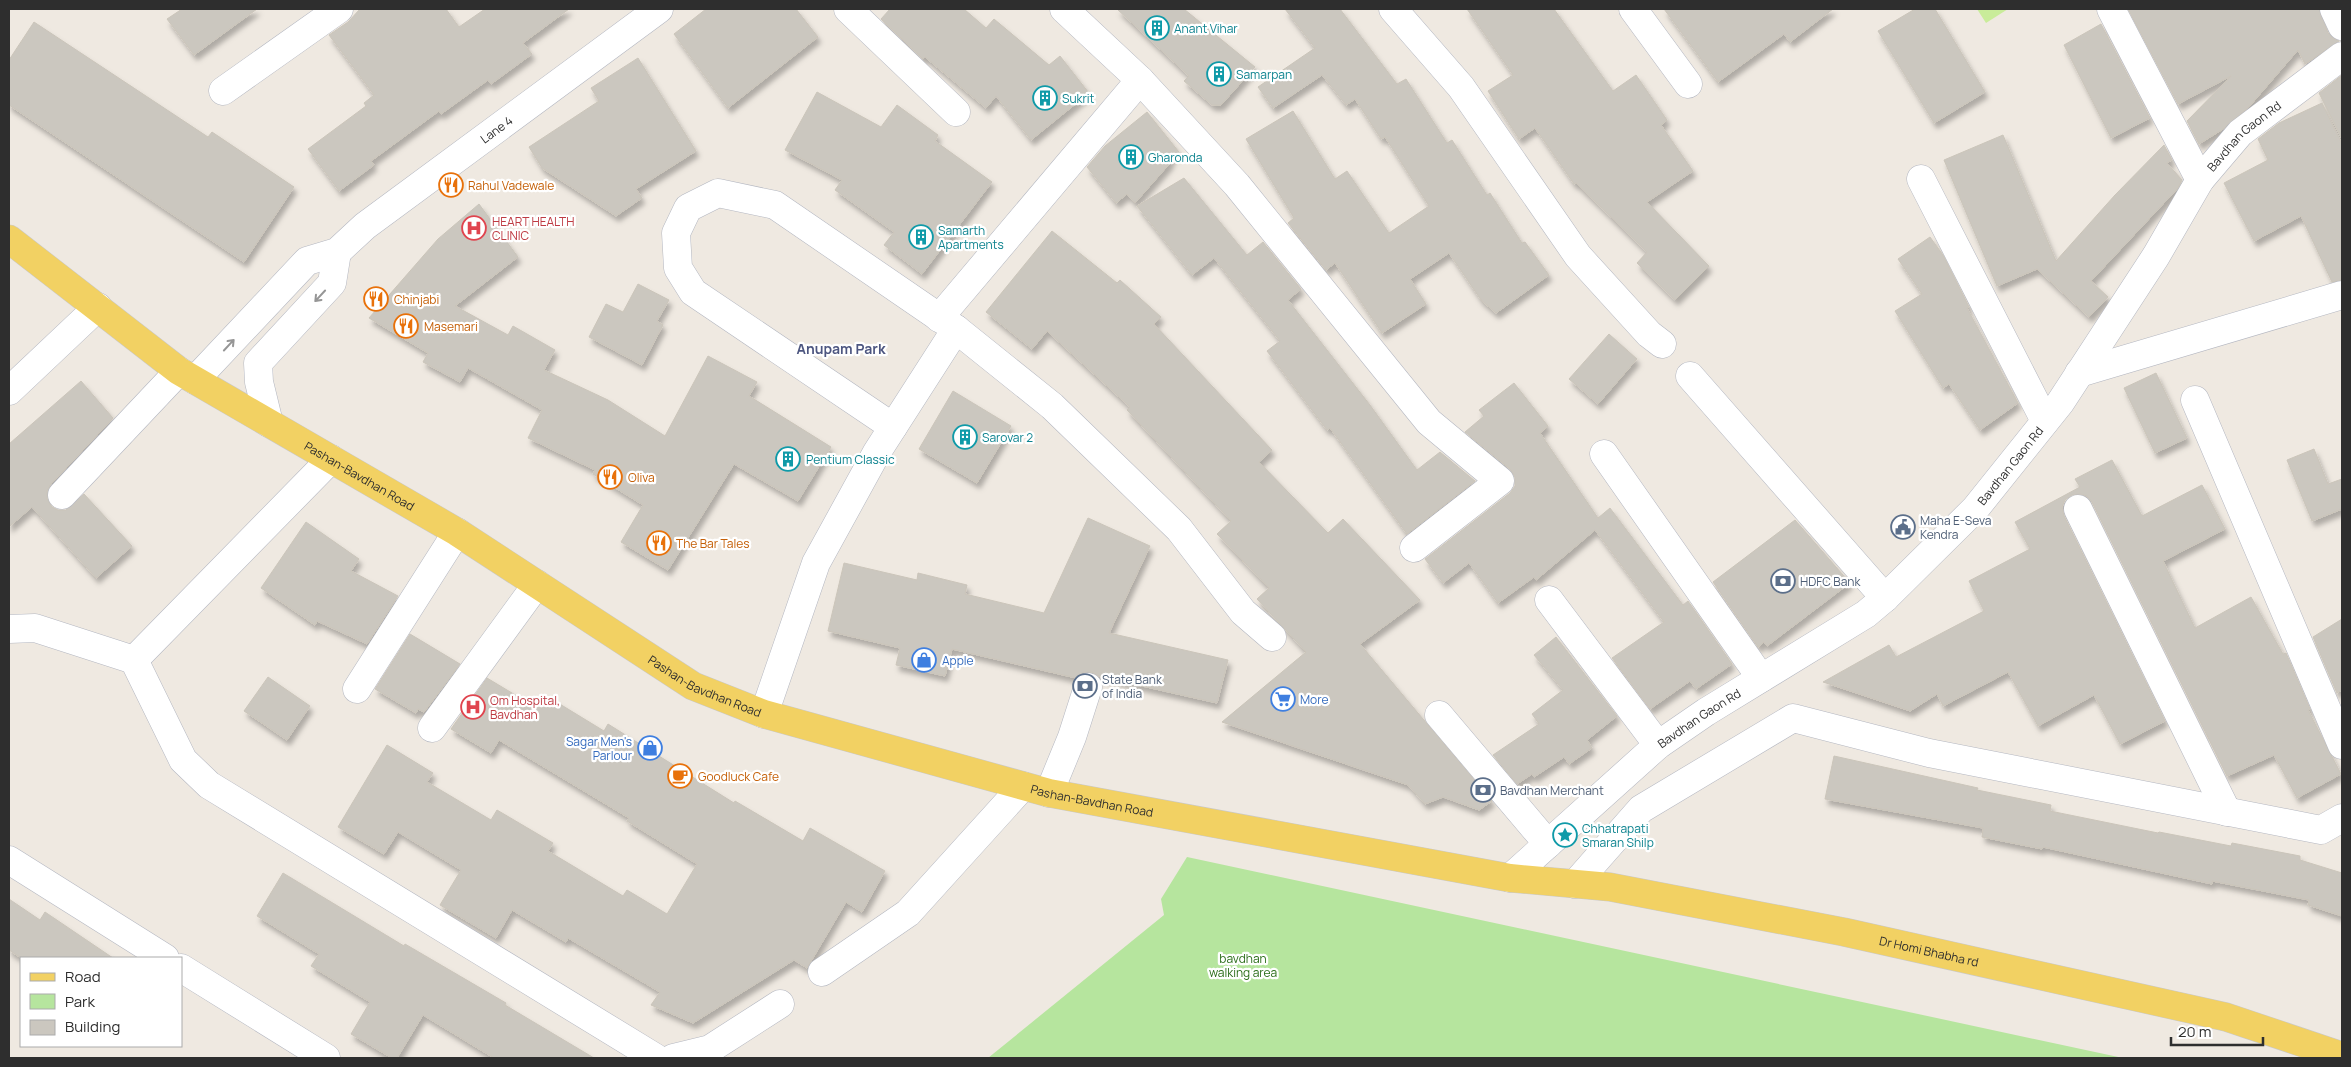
<svg xmlns="http://www.w3.org/2000/svg" width="2351" height="1067" font-family="Manrope,sans-serif">
<defs>
<filter id="shadow"><feDropShadow dx="3" dy="5.5" stdDeviation="2.5" flood-color="#0004"/></filter>
</defs>
<rect width="100%" height="100%" fill="#efe9e1"/>
<polygon fill="#b6e59e" points="1187,857 2123,1058 988,1058 1164,915 1161,899"/>
<polygon fill="#c9ec9a" points="1977,9 2008,9 1986,23"/>
<g fill="#cbc7bf" stroke="#cbc5ba" filter="url(#shadow)">
<polygon points="182,9 257,9 194,55 167,19"/>
<polygon points="360,9 446,9 459,27 485,9 569,9 523,43 532,54 491,84 488,80 441,114 439,111 371,161 374,165 339,191 308,149 366,106 364,103 374,95 329,35 348,22"/>
<polygon points="706,9 796,9 818,37 728,108 674,34"/>
<polygon points="890,9 964,9 986,28 994,19 1049,65 1060,56 1089,93 1031,140 996,96 986,108 925,57 923,59 881,19"/>
<polygon points="1117,9 1184,9 1255,67 1221,105 1212,105 1184,81 1189,76"/>
<polygon points="1285,9 1340,9 1397,84 1406,79 1447,143 1452,140 1487,195 1490,193 1522,243 1525,242 1549,275 1496,313 1481,300 1449,253 1410,279 1426,304 1382,333 1335,263 1326,270 1288,223 1294,218 1246,139 1293,111 1335,179 1347,171 1389,233 1429,206 1385,137 1381,139 1355,99 1346,105 1322,75 1273,108 1258,87 1315,48"/>
<polygon points="1467,9 1554,9 1613,91 1636,75 1667,120 1661,125 1693,171 1647,202 1709,266 1675,300 1637,263 1647,252 1576,183 1574,184 1535,128 1519,139 1488,91 1513,75"/>
<polygon points="1664,9 1833,9 1790,42 1784,34 1718,82"/>
<polygon points="1915,9 1935,9 1985,92 1934,123 1878,31"/>
<polygon points="2128,9 2319,9 2328,33 2333,38 2339,41 2305,64 2298,50 2248,108 2223,129 2199,144 2187,121 2231,76 2178,104"/>
<polygon points="34,22 208,137 212,132 294,187 244,262 9,105 9,60"/>
<polygon points="2101,24 2150,118 2111,138 2064,45"/>
<polygon points="638,58 696,151 636,189 642,198 616,216 542,168 529,147 599,101 591,88"/>
<polygon points="2342,75 2342,139 2319,93"/>
<polygon points="817,92 881,127 897,105 938,135 935,141 992,182 922,274 884,245 894,232 835,190 842,180 785,150"/>
<polygon points="2322,103 2342,144 2342,280 2332,282 2301,216 2254,241 2224,183 2268,160 2258,139 2279,123"/>
<polygon points="1147,112 1179,152 1169,160 1171,162 1135,203 1127,194 1116,203 1087,167 1105,146"/>
<polygon points="2003,135 2056,261 2115,195 2164,145 2172,160 2167,163 2182,180 2178,188 2091,281 2108,297 2089,317 2037,269 1997,286 1944,160"/>
<polygon points="1184,178 1247,255 1263,242 1301,289 1288,300 1370,405 1417,470 1440,452 1475,481 1407,534 1330,428 1327,430 1267,351 1280,341 1214,258 1192,275 1137,206"/>
<polygon points="479,204 518,257 455,306 508,335 513,326 555,350 544,370 608,400 665,436 708,356 757,382 749,396 831,447 798,501 734,464 668,570 621,542 643,505 593,474 595,470 528,438 542,410 468,368 460,382 423,362 428,353 369,318 438,239"/>
<polygon points="1052,231 1117,283 1120,280 1161,317 1154,324 1272,450 1259,462 1328,533 1343,519 1420,600 1360,644 1492,801 1479,810 1443,797 1425,804 1408,785 1222,722 1306,652 1257,599 1269,588 1217,534 1231,521 1127,410 1130,407 1047,331 1032,349 986,312"/>
<polygon points="1930,237 1943,255 1969,307 1967,308 2018,403 1980,430 1949,384 1943,388 1895,311 1922,294 1898,259"/>
<polygon points="638,284 669,300 657,321 663,325 642,365 589,337 606,304 623,312"/>
<polygon points="1609,334 1637,359 1598,404 1569,379"/>
<polygon points="2156,373 2187,438 2155,453 2124,388"/>
<polygon points="81,381 113,418 51,484 47,491 47,499 52,507 58,510 66,510 84,494 132,546 96,578 32,507 9,527 9,444"/>
<polygon points="1514,383 1548,426 1540,433 1598,518 1610,508 1683,605 1688,601 1732,664 1696,689 1690,681 1650,709 1612,658 1664,622 1595,530 1536,580 1534,577 1498,603 1469,563 1443,583 1425,559 1510,493 1515,486 1515,477 1510,469 1465,432 1484,416 1479,410"/>
<polygon points="953,391 1011,426 977,483 919,449"/>
<polygon points="2314,449 2328,484 2342,479 2342,509 2312,521 2287,460"/>
<polygon points="2112,460 2142,516 2202,485 2225,529 2163,561 2195,628 2251,597 2283,654 2286,653 2310,709 2308,710 2341,774 2297,798 2274,755 2227,776 2092,502 2087,496 2080,494 2072,495 2065,500 2062,507 2064,516 2165,721 2120,744 2094,695 2038,726 2008,672 1943,706 1937,694 1910,711 1823,682 1889,645 1896,657 1984,611 1969,581 2030,549 2015,522 2080,487 2075,479"/>
<polygon points="1088,518 1150,546 1109,633 1228,660 1217,703 1098,676 1092,672 1084,672 1076,678 952,649 945,676 896,665 900,648 828,631 844,563 917,580 918,573 967,585 965,594 1044,613"/>
<polygon points="1795,520 1850,583 1767,646 1764,642 1758,647 1713,582"/>
<polygon points="306,522 359,559 351,571 398,596 367,644 317,621 315,625 261,588"/>
<polygon points="2342,619 2342,690 2337,693 2313,637"/>
<polygon points="410,634 460,664 424,712 418,709 416,713 375,689"/>
<polygon points="1556,637 1617,716 1587,740 1592,748 1569,764 1564,757 1534,777 1532,774 1517,784 1493,755 1539,724 1532,714 1563,690 1534,655"/>
<polygon points="268,677 310,706 287,740 244,711"/>
<polygon points="487,678 537,708 545,695 604,731 608,724 734,803 735,801 803,841 810,828 885,871 862,912 846,902 807,968 794,960 693,1023 651,1005 660,992 568,938 566,942 512,910 496,938 440,905 461,870 398,832 384,854 338,827 387,745 433,773 427,782 491,820 497,810 553,843 548,851 623,896 627,890 667,914 697,864 627,821 629,818 499,740 491,753 451,729"/>
<polygon points="1834,756 1978,788 1977,790 2051,805 2050,811 2158,833 2159,832 2231,846 2232,843 2300,856 2300,860 2342,873 2342,916 2308,905 2309,900 2212,881 2212,884 2043,847 2042,849 1982,837 1983,828 1825,799"/>
<polygon points="283,873 404,946 405,944 506,1003 505,1005 594,1058 494,1058 423,1015 397,1058 392,1058 351,1034 370,1002 311,966 319,954 257,916"/>
<polygon points="9,899 40,920 45,912 113,958 21,958 9,950"/>
</g>
<g fill="none" stroke-linecap="round" stroke-linejoin="round">
<g stroke="#b4b7c1" stroke-width="29">
<g id="minor">
<polyline points="848,9 956,112"/>
<polyline points="1064,9 1140,80 1237,185 1429,422 1500,481 1414,548"/>
<polyline points="1393,9 1461,87 1578,256 1649,334 1662,344"/>
<polyline points="1633,9 1688,84"/>
<polyline points="2111,9 2200,180"/>
<polyline points="2334,9 2342,26"/>
<polyline points="223,91 339,9"/>
<polyline points="1921,179 2045,421"/>
<polyline points="939,318 1140,80"/>
<polyline points="2079,373 2342,295"/>
<polyline points="1690,376 1885,598"/>
<path id="s1" d="M195,380L307,261L337,252L365,226L659,9"/>
<polyline points="9,391 98,307"/>
<polyline points="2195,400 2342,745"/>
<polyline points="269,423 259,382 258,363 332,283 337,252"/>
<polyline points="893,427 693,292 678,268 676,233 688,208 718,193 775,205 956,329 1052,406 1179,529 1243,612 1272,637"/>
<polyline points="1604,454 1761,678"/>
<polyline points="62,495 179,371"/>
<polyline points="2078,509 2227,812"/>
<polyline points="1549,600 1658,745"/>
<polyline points="9,629 35,628 134,660 183,760 209,785 656,1058"/>
<polyline points="134,660 331,459"/>
<polyline points="357,689 457,532"/>
<polyline points="764,714 816,563 877,452 956,329"/>
<polyline points="1439,715 1548,844"/>
<polyline points="432,728 537,584"/>
<polyline points="1049,793 1072,737 1088,687"/>
<polyline points="9,860 165,958"/>
<path id="s2" d="M1510,878L1658,745L1706,712L1866,614L1885,598L1975,509L2060,403L2156,256L2200,180L2240,133L2342,56"/>
<polyline points="1575,884 1641,809 1793,718 1929,753 2321,830 2342,818"/>
<polyline points="181,968 326,1058"/>
<polyline points="822,972 908,913 1023,786"/>
<polyline points="673,1058 710,1049 780,1004"/>
</g>
</g>
<g stroke="#c9c9c9" stroke-width="29">
<g id="major">
<path id="s3" d="M9,239L179,371L457,532L693,686L764,714L1049,793L1510,878L1610,887L1844,932L2226,1017L2342,1056"/>
</g>
</g>
<use href="#minor" stroke="#fff" stroke-width="28"/>
<use href="#major" stroke="#f2d163" stroke-width="28"/>
</g>
<defs><path id="oneway-shaft" d="M-6 0H5M1.5-3L5.5 0L1.5 3" fill="none" stroke-width="1.6" stroke-linecap="round" stroke-linejoin="round" transform="scale(1.25)"/></defs>
<g stroke="#969696">
<use href="#oneway-shaft" transform="translate(320 296) rotate(133)"/>
<use href="#oneway-shaft" transform="translate(229 345) rotate(-47)"/>
</g>
<defs>
<g id="building-ring" transform="scale(1.25)"><circle r="9.5" fill="#fff" stroke="#0f9aa8" stroke-width="1.5"/><path d="M-4-6H4V6H1V3H-1V6H-4ZM-2.5-4.3h1.7v1.8h-1.7ZM.8-4.3h1.7v1.8H.8ZM-2.5-1h1.7V.8h-1.7ZM.8-1h1.7V.8H.8Z" fill="#0f9aa8"/></g>
<g id="restaurant-ring" transform="scale(1.25)"><circle r="9.5" fill="#fff" stroke="#e8710a" stroke-width="1.5"/><path d="M-5-6h1v4h1v-4h1v4h1v-4h1v5L-1.5 .5V6h-2V.5L-5-1ZM5-6V6H3V1.5H1.5Q1.5-4 5-6Z" fill="#e8710a"/></g>
<g id="hospital-ring" transform="scale(1.25)"><circle r="9.5" fill="#fff" stroke="#e0444e" stroke-width="1.5"/><path d="M-5-5h3v3.5h4V-5h3V5h-3V1.5h-4V5h-3Z" fill="#e0444e"/></g>
<g id="civic-ring" transform="scale(1.25)"><circle r="9.5" fill="#fff" stroke="#5c6f8a" stroke-width="1.5"/><path d="M-.6-6.5H3V-4.5H.6V-3L4-1V1h2V6H-6V1h2V-1L-.6-3ZM-1.2 2.5V6h2.4V2.5Z" fill="#5c6f8a"/></g>
<g id="bank-ring" transform="scale(1.25)"><circle r="9.5" fill="#fff" stroke="#5c6f8a" stroke-width="1.5"/><path d="M-6-4H6V4H-6ZM0-2.3a2.3 2.3 0 1 0 0 4.6a2.3 2.3 0 1 0 0-4.6Z" fill="#5c6f8a"/></g>
<g id="shop-ring" transform="scale(1.25)"><circle r="9.5" fill="#fff" stroke="#3f7fe0" stroke-width="1.5"/><path d="M-5-2.5h2.3a2.7 3.5 0 0 1 5.4 0H5L5.5 6h-11ZM-1.5-2.5h3a1.5 2.3 0 0 0-3 0Z" fill="#3f7fe0"/></g>
<g id="supermarket-ring" transform="scale(1.25)"><circle r="9.5" fill="#fff" stroke="#3f7fe0" stroke-width="1.5"/><path d="M-6-5.5h2.5l.6 2H6L4.5 2H-2.5L-4.4-4H-6ZM-1.5 3.2a1.3 1.3 0 1 0 .1 0ZM3 3.2a1.3 1.3 0 1 0 .1 0Z" fill="#3f7fe0"/></g>
<g id="cafe-ring" transform="scale(1.25)"><circle r="9.5" fill="#fff" stroke="#e8710a" stroke-width="1.5"/><path d="M-5.5-4.5H6V0H3Q3 3.5 0 3.5H-2.5Q-5.5 3.5-5.5 0ZM3-3.2v2h1.7v-2ZM-6 4.5H4V6H-6Z" fill="#e8710a"/></g>
<g id="sight-ring" transform="scale(1.25)"><circle r="9.5" fill="#fff" stroke="#0f9aa8" stroke-width="1.5"/><path d="M0-6L1.8-2.2L6-1.7L2.9 1.2L3.7 5.4L0 3.3L-3.7 5.4L-2.9 1.2L-6-1.7L-1.8-2.2Z" fill="#0f9aa8"/></g>
</defs>
<g fill-rule="evenodd">
<use href="#building-ring" x="1157" y="28"/>
<use href="#building-ring" x="1219" y="74"/>
<use href="#building-ring" x="1045" y="98"/>
<use href="#building-ring" x="1131" y="157"/>
<use href="#restaurant-ring" x="451" y="185"/>
<use href="#hospital-ring" x="474" y="228"/>
<use href="#building-ring" x="921" y="237"/>
<use href="#restaurant-ring" x="376" y="299"/>
<use href="#restaurant-ring" x="406" y="326"/>
<use href="#building-ring" x="965" y="437"/>
<use href="#building-ring" x="788" y="459"/>
<use href="#restaurant-ring" x="610" y="477"/>
<use href="#civic-ring" x="1903" y="527"/>
<use href="#restaurant-ring" x="659" y="543"/>
<use href="#bank-ring" x="1783" y="581"/>
<use href="#shop-ring" x="924" y="660"/>
<use href="#bank-ring" x="1085" y="686"/>
<use href="#supermarket-ring" x="1283" y="699"/>
<use href="#hospital-ring" x="473" y="707"/>
<use href="#shop-ring" x="650" y="748"/>
<use href="#cafe-ring" x="680" y="776"/>
<use href="#bank-ring" x="1483" y="790"/>
<use href="#sight-ring" x="1565" y="835"/>
</g>
<g text-anchor="middle" dominant-baseline="central" stroke-width="4.5" stroke-linejoin="round" paint-order="stroke">
<g font-size="12" fill="#0d838f" stroke="#fff" text-anchor="start">
<text x="1174" y="28">Anant Vihar</text>
<text x="1236" y="74">Samarpan</text>
<text x="1062" y="98">Sukrit</text>
<text x="1148" y="157">Gharonda</text>
<text x="938" y="230">Samarth<tspan x="938" dy="14">Apartments</tspan></text>
<text x="982" y="437">Sarovar 2</text>
<text x="806" y="459">Pentium Classic</text>
<text x="1582" y="828">Chhatrapati<tspan x="1582" dy="14">Smaran Shilp</tspan></text>
</g>
<g font-size="12" fill="#2e2e2e" stroke="#fff">
<text stroke="none"><textPath href="#s1" startOffset="396">Lane 4</textPath></text>
<text stroke="none"><textPath href="#s2" startOffset="1058">Bavdhan Gaon Rd</textPath></text>
<text stroke="none"><textPath href="#s2" startOffset="652">Bavdhan Gaon Rd</textPath></text>
<text stroke="none"><textPath href="#s3" startOffset="424">Pashan-Bavdhan Road</textPath></text>
<text stroke="none"><textPath href="#s3" startOffset="829">Pashan-Bavdhan Road</textPath></text>
<text stroke="none"><textPath href="#s2" startOffset="248">Bavdhan Gaon Rd</textPath></text>
<text stroke="none"><textPath href="#s3" startOffset="1234">Pashan-Bavdhan Road</textPath></text>
<text stroke="none"><textPath href="#s3" startOffset="2085">Dr Homi Bhabha rd</textPath></text>
</g>
<g font-size="12" fill="#c56008" stroke="#fff" text-anchor="start">
<text x="468" y="185">Rahul Vadewale</text>
<text x="394" y="299">Chinjabi</text>
<text x="424" y="326">Masemari</text>
<text x="628" y="477">Oliva</text>
<text x="676" y="543">The Bar Tales</text>
<text x="698" y="776">Goodluck Cafe</text>
</g>
<g font-size="12" fill="#be3a42" stroke="#fff" text-anchor="start">
<text x="492" y="221">HEART HEALTH<tspan x="492" dy="14">CLINIC</tspan></text>
<text x="490" y="700">Om Hospital,<tspan x="490" dy="14">Bavdhan</tspan></text>
</g>
<g font-size="12" fill="#4e5e75" stroke="#fff" text-anchor="start">
<text x="1920" y="520">Maha E-Seva<tspan x="1920" dy="14">Kendra</tspan></text>
<text x="1800" y="581">HDFC Bank</text>
<text x="1102" y="679">State Bank<tspan x="1102" dy="14">of India</tspan></text>
<text x="1500" y="790">Bavdhan Merchant</text>
</g>
<g font-size="12" fill="#366cbe" stroke="#fff" text-anchor="start">
<text x="942" y="660">Apple</text>
<text x="1300" y="699">More</text>
<text x="632" y="741" text-anchor="end">Sagar Men's<tspan x="632" dy="14">Parlour</tspan></text>
</g>
<g font-size="12" fill="#2c6e1b" stroke="#fff">
<text x="1243" y="958">bavdhan<tspan x="1243" dy="14">walking area</tspan></text>
</g>
<g font-size="14" font-weight="bold" fill="#4d5680" stroke="#fff">
<text x="841" y="348">Anupam Park</text>
</g>
</g>
<rect width="2351" height="1067" fill="none" stroke="#2e2e2e" stroke-width="20"/>
<rect x="20" y="957" width="162" height="90" fill="#ffffff" stroke="#ababab"/>
<rect x="30" y="973" width="25" height="8" fill="#f2d163" stroke="#ababab"/>
<text x="65" y="982" font-size="15" fill="#2e2e2e">Road</text>
<rect x="30" y="994" width="25" height="15" fill="#b6e59e" stroke="#ababab"/>
<text x="65" y="1007" font-size="15" fill="#2e2e2e">Park</text>
<rect x="30" y="1020" width="25" height="15" fill="#cbc7bf" stroke="#ababab"/>
<text x="65" y="1032" font-size="15" fill="#2e2e2e">Building</text>
<path d="M2171 1037v8h92v-8" fill="none" stroke="#2e2e2e" stroke-width="2.5"/>
<text x="2178" y="1037" font-size="15" fill="#2e2e2e" stroke="#ffffff" stroke-width="4" paint-order="stroke">20 m</text>
</svg>
